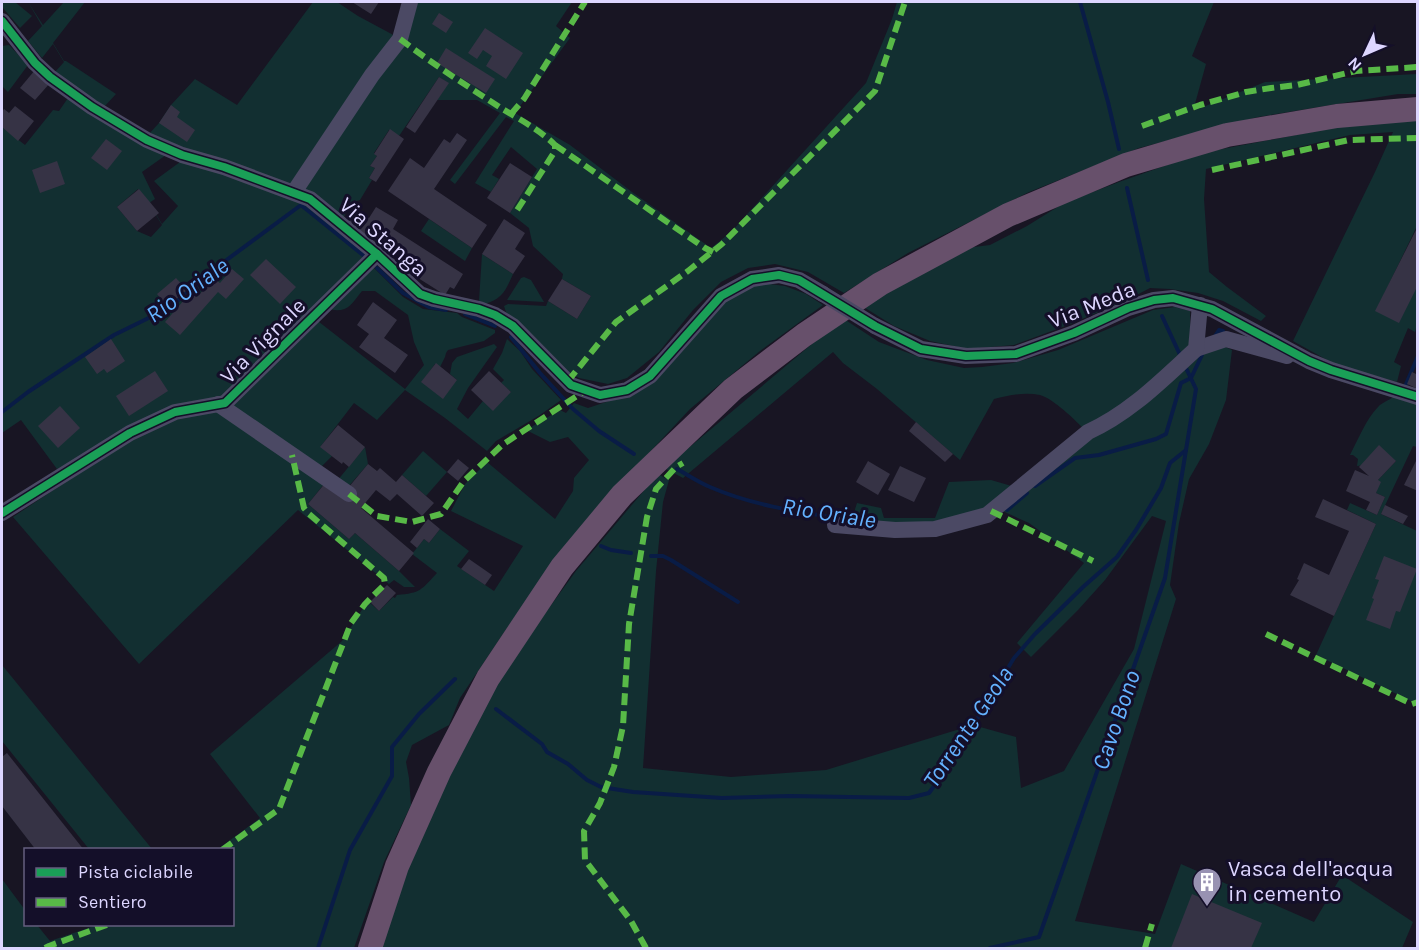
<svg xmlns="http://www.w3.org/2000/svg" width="1419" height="950" font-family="Karla,sans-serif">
<rect width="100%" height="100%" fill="#181523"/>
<g fill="#122f31" fill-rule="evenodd">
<polygon points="2,2 15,2 32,16 20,28 2,7"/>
<path d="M28,2L43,25L64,2H85L53,43L64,61H66L116,94L104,107L166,155L142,172L155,199L149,203L162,224L178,206L154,181L180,162L230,173L301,200L366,250V258L224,399L57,469L21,420L2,433V127L25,145L53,110L59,111L68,98L55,72L64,62L53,44L42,58L28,41L42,26ZM138,189L145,197L162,225L151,237L137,231L117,207Z"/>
<polygon points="313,2 337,2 358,16 399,38 296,187 148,135 159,123 171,105 195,79 237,105"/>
<polygon points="415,2 572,2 556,26 570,38 515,113 570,145 632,192 711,248 731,232 866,83 892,19 897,2 1214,2 1192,56 1206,64 1193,111 1265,82 1417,74 1417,94 1398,94 1258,117 1139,148 1029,192 908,253 844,293 808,272 775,264 748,268 721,282 693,310 659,352 627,378 608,384 579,378 569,373 506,312 504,306 508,304 546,306 548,301 577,319 591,296 562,279 563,274 533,246 529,228 510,213 537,169 511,147 492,175 499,179 491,192 475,183 514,121 506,117 455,184 450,180 500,113 477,100 437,100 448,83 439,77 399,136 389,130 374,153 377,156 370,166 375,168 369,178 372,180 360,200 350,203 343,219 298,188"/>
<polygon points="9,45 28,65 8,92 2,86 2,82 3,79 2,77 2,46"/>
<polygon points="1417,120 1417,226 1376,311 1417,285 1417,325 1415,332 1408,328 1394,362 1401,366 1397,382 1336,365 1293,341 1375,172 1393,132 1350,135 1206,169 1204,199 1209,272 1227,287 1266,316 1261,321 1223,301 1198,293 1170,289 1150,288 1127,300 1068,325 1014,345 967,349 930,341 894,326 862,306 966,248 990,245 1027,226 1064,203 1119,182 1201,153 1343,126"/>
<polygon points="429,219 472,248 465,261 421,231"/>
<path d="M482,254L513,274C506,290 502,300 484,304L479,301Z"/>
<path d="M370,264L403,297L423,309L457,313L462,317L495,330V333L484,341L448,350L446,353L445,357L440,367L435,364L422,382L457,380L450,374L452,363L457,357L494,344L497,347L468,388L457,409L468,419L483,401L511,392L501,383L504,380L493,369L502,353L507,339L520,351L532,369L561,400L540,415L496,441L487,451L445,418L405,390L377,420L354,403L321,446L332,456L319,469L230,403L314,318L405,389L424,365L414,342L408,315L375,291H362C349,307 348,313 326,309Z"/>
<polygon points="524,277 531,280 544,302 507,300 521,278"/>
<path d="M762,283L785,286L806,294L823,305L760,351L690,409L607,498L551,565L503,634L460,698L449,725L412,745L406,762L409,778L411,805L384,862L354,948H2V879L25,910L26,924L37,925L50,941L97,925L232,924V850L218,849L260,818L210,754L342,641L363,608L370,603L379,611L393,597L395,598L397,595C421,593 421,590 437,573L412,554L424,539L429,543L440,529L469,551L457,566L494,591L523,546L451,511L465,484L487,462L555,519L573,491L574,478L589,460L568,437L550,442L526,430L560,410L566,413L574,403L588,408L612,400L724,298Z"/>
<path d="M1175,307L1190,311L1191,349L1221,345L1232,350L1226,400L1209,444L1189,479L1179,523L1170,585L1176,599L1075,921L1155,934L1181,864L1314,922L1342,875L1413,922L1402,948H379L404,870L494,683L576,571L658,474L669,480L663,502L656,571L643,768L731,777L826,770L973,725L1016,737L1021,788L1064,771L1134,649L1166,521L1152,516L1105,580L1078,610L1031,657L1017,643L1084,563L1029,523L998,509L937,523L851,522L857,503L881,508L884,518H935L949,482L991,480L1015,487L1085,430C1075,420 1054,399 1040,395C1025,392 1009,395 994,399L960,460L877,389L843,363L833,352L683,478L666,469L672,462L819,338L844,319L879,342L927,360L964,368L982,367L1013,363L1058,350L1153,310Z"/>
<path d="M1394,396L1417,404V447L1413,446L1381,514L1417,531V700L1413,702L1316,655L1376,524L1347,510L1350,503L1377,515L1385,497L1376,493L1378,480L1396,461L1357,466L1358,459L1353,455H1350C1358,440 1366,419 1378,407C1382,402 1389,401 1394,396Z"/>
<polygon points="218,409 324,484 308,504 349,539 355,533 399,571 415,587 404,587 394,580 389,584 298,510 139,664 13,517 79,473 158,423"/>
<polygon points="365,447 368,464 348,487 337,481"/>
<polygon points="423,451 447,472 426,496 402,475"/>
<polygon points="2,665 152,849 89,849 2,741"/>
</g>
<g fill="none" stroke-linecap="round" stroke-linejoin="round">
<g stroke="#091c46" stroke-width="4">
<polyline points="1080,2 1108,102 1119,149"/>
<polyline points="1127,188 1148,280"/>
<polyline points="377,268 403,293 429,307 446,310"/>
<polyline points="465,314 495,326"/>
<polyline points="1162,316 1181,357"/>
<polyline points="1215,336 1219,330 1223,331"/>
<polyline points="511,337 540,373 573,409 599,431 634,454"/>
<polyline points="1404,389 1418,356"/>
<polyline points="2,412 28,392 114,335 169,308 213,270 301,205 363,255"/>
<path d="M677,469C688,475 698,482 710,487C749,504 796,512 838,518"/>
<polyline points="1035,486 1075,458 1099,455 1156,439 1166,434 1181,383 1191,378 1202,355"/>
<polyline points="1007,510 1027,493"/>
<polyline points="601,546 611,550 631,553"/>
<polyline points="651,556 663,556 671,560 738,602"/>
<polyline points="496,709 542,744 547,752 568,764 587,780 601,787 633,792 722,798 790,796 909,798 929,793 948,767 1014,658 1035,634 1083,587 1117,557 1136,530 1161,488 1170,463 1186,450"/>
<polyline points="318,948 350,850 392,776 392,747 419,714 455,679"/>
<polyline points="990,948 1039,937 1165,578 1196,389 1185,366"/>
</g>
</g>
<g fill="#363345">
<polygon points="352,2 379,2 371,14"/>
<polygon points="439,13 453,22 446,33 432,24"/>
<polygon points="485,28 523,53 506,79 486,66 492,56 483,50 477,59 468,53"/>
<polygon points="446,48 495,79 486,93 437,63"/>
<polygon points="35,70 50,83 35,100 20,88"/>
<polygon points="439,77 449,83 415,133 406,127"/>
<polygon points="171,105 180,112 177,117 195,130 187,142 159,123"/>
<polygon points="15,106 34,121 18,141 2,127 2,112 4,109 9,113"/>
<polygon points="390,129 404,139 376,182 369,178 375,168 370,166 377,156 374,154"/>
<polygon points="457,133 467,140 434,189 487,225 472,248 388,191 410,158 424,168 444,139 450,143"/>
<polygon points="106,139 122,151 107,170 91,158"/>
<polygon points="57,161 65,184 40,193 32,170"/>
<polygon points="510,163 532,177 510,213 487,198"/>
<polygon points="139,189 159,213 137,231 117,207"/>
<polygon points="376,207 398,220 393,229 463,274 454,289 450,287 445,295 407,271 412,264 346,222 354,209 369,218"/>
<polygon points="504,219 525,233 515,249 525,256 513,274 482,254"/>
<polygon points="1418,226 1418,285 1399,323 1375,311"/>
<polygon points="266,259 296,287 280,304 250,275"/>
<polygon points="232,269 244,279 226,299 218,292 180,335 165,322 191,292 197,297 214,278 220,283"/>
<polygon points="176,278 187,290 167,307 157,294"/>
<polygon points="562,279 591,296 577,319 548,301"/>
<polygon points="373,302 397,320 384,338 408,355 395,373 359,347 369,334 357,325"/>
<polygon points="111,339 125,361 107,373 104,369 97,374 85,357"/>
<polygon points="436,363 457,380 443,399 421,382"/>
<polygon points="155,371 168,391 129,416 116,396"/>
<polygon points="489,371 511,392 493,411 471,390"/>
<polygon points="1412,372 1418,375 1418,389 1407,384"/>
<polygon points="60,406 80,428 58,448 38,426"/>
<polygon points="916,422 953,454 945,462 909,431"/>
<polygon points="338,425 365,447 349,467 343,462 342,464 320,447"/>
<polygon points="1379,445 1396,461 1378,480 1381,482 1376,493 1385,497 1377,515 1366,510 1370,502 1346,491 1355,470 1369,476 1359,467"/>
<polygon points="1418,457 1418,491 1404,485"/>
<polygon points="458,459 469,468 458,481 447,472"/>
<polygon points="868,461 890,474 878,495 856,482"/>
<polygon points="368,464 377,471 380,468 396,482 402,475 434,503 422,516 397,494 390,501 376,490 361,508 414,553 399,571 355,533 349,539 308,504 326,482 348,488"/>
<polygon points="900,466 926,478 914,502 888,490"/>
<polygon points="1323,499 1376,524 1334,616 1290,595 1299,580 1297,579 1304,563 1329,575 1349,531 1315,517"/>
<polygon points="1385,505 1408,516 1403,524 1381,514"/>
<polygon points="428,519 440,529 429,543 424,539 417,548 410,542"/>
<polygon points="1384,556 1417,569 1400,612 1396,611 1390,629 1366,620 1374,599 1372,598 1379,580 1375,579"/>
<polygon points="469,559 492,575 485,585 461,569"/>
<polygon points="387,585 396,593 379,611 370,602"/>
<polygon points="7,753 84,850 36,850 2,806 2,757"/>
<polygon points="1192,894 1262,923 1251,948 1171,948"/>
</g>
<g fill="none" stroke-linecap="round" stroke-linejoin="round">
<g stroke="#4b4964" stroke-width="16">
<polyline points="2,21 35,63 50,77 92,107 147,140 182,155 224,167 310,199 377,254 420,294 434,299 479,309 495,315 513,326 571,385 600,395 627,390 650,376 721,296 752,279 779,275 799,280 823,294"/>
<polyline points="294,192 372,75 400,39 410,2"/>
<polyline points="875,326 921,349 966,356 1016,354 1074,333 1128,308 1154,300 1173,298 1212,309 1309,361 1331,370 1418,397"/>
<polyline points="1196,349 1226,339 1287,356"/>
<polyline points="218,404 349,494"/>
<polyline points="2,513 130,433 175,412 225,403 377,254"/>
<path d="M835,525L895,530L935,529L987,515L1088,432C1130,413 1162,380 1196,349L1200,305"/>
</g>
<polyline stroke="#67506b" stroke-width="24" points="370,948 397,866 439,772 488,678 562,567 622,495 733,389 804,335 880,284 1008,215 1126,165 1227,135 1337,116 1418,109"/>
<polyline stroke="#4b4964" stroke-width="16" points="823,294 875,326"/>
<g stroke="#58b947" stroke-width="6" stroke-dasharray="12 6" stroke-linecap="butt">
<path d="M400,39C433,64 467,86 501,108C519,119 540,130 555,145V151L514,215"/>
<polyline points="511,114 524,99 585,2"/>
<polyline points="1142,126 1200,105 1246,92 1271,88 1297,85 1356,71 1418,67"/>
<polyline points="555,145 705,248 713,252"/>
<polyline points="1212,170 1349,140 1418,138"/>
<polyline points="568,381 616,322 688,271 722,244 875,91 905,2"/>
<polyline points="349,494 377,516 412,522 441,514 464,481 502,445 586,390"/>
<polyline points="991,511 1093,561"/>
<polyline points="1266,634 1412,704 1418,702"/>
<polyline points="222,850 279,809 351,623 365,604 385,584 384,578 309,514 304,508 292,455"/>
<polyline points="45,948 49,946 109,924"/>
<polyline points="646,948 631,921 585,860 584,831 600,803 614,767 623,726 629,624 647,517 656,489 676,467 683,463"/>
<polyline points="1145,948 1152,924"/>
</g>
<g stroke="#140f29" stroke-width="11">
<g id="cycleway">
<polyline points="2,21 35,63 50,77 92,107 147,140 182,155 224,167 310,199 377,254 420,294 434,299 479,309 495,315 513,326 571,385 600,395 627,390 650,376 721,296 752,279 779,275 799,280 875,326 921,349 966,356 1016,354 1074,333 1128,308 1154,300 1173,298 1212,309 1309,361 1331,370 1418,397"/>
<polyline points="2,513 130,433 175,412 225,403 377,254"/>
</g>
</g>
<use href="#cycleway" stroke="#1a9f57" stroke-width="8"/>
</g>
<defs>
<g id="building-pin" transform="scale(1.5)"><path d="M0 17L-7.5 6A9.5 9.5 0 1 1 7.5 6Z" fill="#9892b2" stroke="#140f29"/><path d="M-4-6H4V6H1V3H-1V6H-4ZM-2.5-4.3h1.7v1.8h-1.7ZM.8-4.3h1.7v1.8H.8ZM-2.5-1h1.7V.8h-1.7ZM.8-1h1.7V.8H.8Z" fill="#fff"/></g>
</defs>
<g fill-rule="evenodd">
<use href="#building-pin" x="1207" y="882"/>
</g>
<g text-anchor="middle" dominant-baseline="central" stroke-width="6" stroke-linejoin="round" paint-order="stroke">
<g font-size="22" fill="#ddd6ff" stroke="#140f29">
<text transform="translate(383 237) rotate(41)">Via Stanga</text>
<text transform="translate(1092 305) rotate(-22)">Via Meda</text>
<text transform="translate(263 341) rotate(-45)">Via Vignale</text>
</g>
<g font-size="22" fill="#ddd6ff" stroke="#140f29" text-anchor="start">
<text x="1228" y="869">Vasca dell'acqua<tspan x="1228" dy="25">in cemento</tspan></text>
</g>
<g font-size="24" font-style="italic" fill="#64b2ff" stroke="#140f29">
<text transform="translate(187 290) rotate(-35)">Rio Oriale</text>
<text transform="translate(829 513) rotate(9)">Rio Oriale</text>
<text transform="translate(1116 720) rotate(-71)">Cavo Bono</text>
<text transform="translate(968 727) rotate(-56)">Torrente Geola</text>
</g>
</g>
<rect width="1419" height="950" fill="none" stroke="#ddd6ff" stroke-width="6"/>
<rect x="24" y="848" width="210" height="78" fill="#140f29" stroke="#645f7f" stroke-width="1.5"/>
<rect x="36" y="868" width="30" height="9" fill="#1a9f57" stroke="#645f7f" stroke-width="1.5"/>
<text x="78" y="878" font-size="18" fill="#ddd6ff">Pista ciclabile</text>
<rect x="36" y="898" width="30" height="9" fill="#58b947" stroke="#645f7f" stroke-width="1.5"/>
<text x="78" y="908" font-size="18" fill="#ddd6ff">Sentiero</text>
<g transform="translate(1365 54) rotate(226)" stroke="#140f29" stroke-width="4.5" paint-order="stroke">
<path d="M0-4.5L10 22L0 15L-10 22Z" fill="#ddd6ff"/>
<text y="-9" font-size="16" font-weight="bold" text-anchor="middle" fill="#ddd6ff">N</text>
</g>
</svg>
